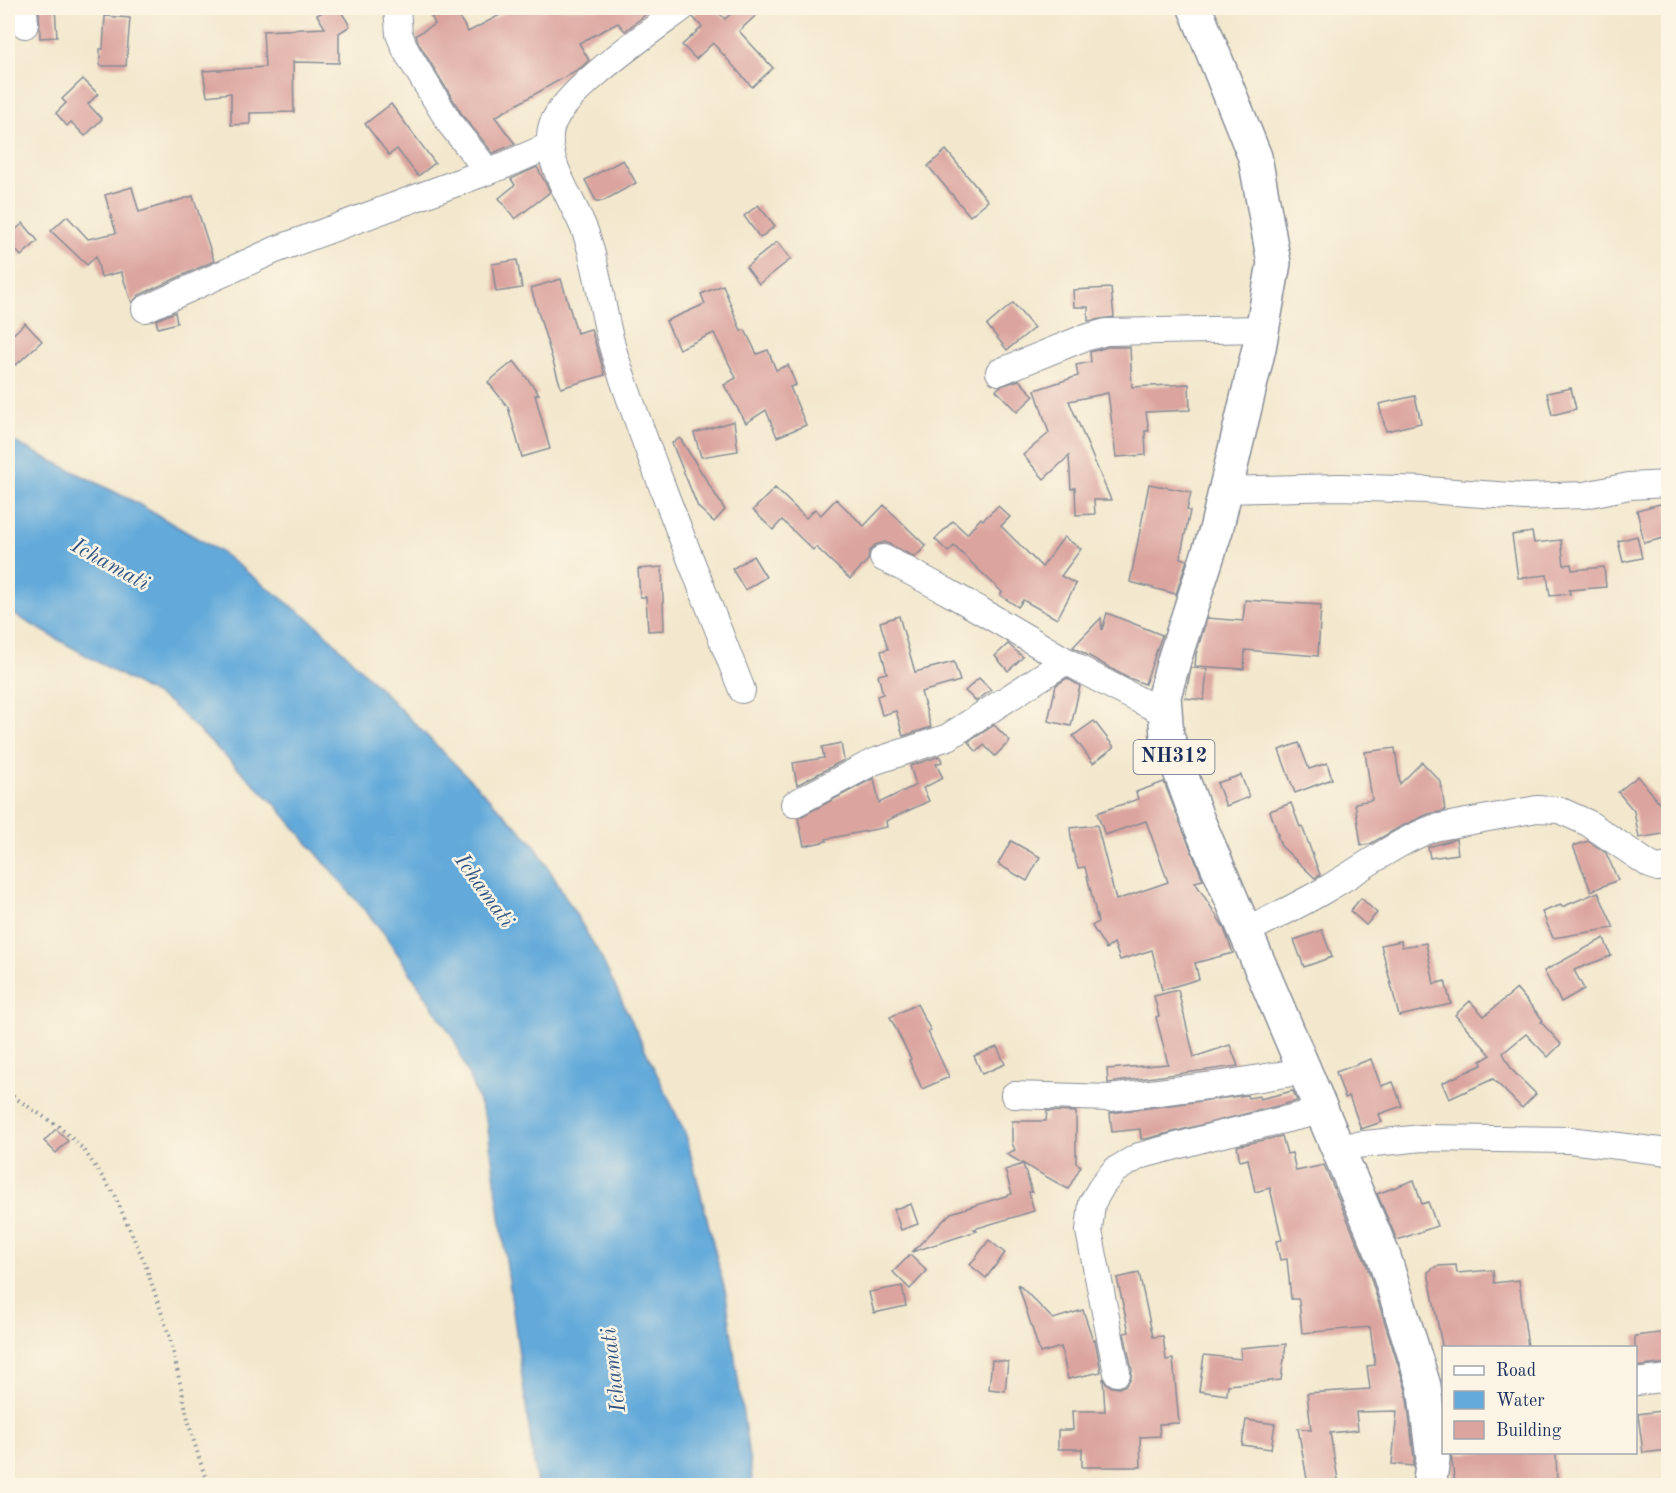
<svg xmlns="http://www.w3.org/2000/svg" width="1676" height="1493" font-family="'Old Standard TT',serif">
<rect width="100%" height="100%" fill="#fcf5e5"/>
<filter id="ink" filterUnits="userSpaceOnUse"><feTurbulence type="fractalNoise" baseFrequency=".0167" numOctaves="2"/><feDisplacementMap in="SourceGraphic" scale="12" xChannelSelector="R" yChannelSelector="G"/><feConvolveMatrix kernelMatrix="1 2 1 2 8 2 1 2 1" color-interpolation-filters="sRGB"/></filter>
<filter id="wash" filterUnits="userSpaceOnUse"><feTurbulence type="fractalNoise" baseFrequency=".008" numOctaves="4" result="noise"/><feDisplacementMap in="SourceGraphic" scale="24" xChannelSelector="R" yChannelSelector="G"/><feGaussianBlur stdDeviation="1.35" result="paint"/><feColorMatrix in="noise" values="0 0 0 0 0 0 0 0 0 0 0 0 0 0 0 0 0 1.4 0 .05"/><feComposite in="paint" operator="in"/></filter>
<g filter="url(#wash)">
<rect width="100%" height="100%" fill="#f3e8cd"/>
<polygon fill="#64aada" stroke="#406c9c" stroke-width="1.5" points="8,439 133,501 219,551 318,626 534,844 600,955 686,1135 726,1295 753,1485 537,1485 487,1122 454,1039 384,933 275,804 170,703 8,611"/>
<g id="blocks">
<g fill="#dba49f">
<polygon points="39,8 55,8 57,37 40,38"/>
<polygon points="330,8 339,8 350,26 339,33 339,63 293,62 294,112 250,113 250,124 231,125 231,93 207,96 203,71 265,67 263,31 325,28 317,15"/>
<polygon points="430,8 454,8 468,32 513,8 654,8 625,31 618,23 579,43 589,60 582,67 495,117 515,144 493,153 463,116 419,44 416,35 435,24 430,14 432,12"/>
<polygon points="697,8 714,8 725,19 737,8 764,8 739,31 773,68 752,87 713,43 696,59 682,45 702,27 693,17"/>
<polygon points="105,16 130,18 126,66 100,66 100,49 103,49"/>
<polygon points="83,79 98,94 88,104 102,119 85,136 71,122 67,126 56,113 66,103 62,99"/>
<polygon points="391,104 435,163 418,176 397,149 389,155 365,124"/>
<polygon points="946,150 988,201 970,216 928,166"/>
<polygon points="623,160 636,183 603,201 596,201 585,180"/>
<polygon points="537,167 550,192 515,219 499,198 515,185 511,179"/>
<polygon points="132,187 139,212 193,196 214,261 139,295 132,303 121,272 101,277 96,256 87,265 51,231 67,216 88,239 116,233 105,195"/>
<polygon points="758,205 775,226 760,238 744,216"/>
<polygon points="23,223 38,241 21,256 8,241 8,237"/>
<polygon points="777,242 791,259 759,284 746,267"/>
<polygon points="517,260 522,288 496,292 492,264"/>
<polygon points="561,279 577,333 591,329 605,375 561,388 531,288"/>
<polygon points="723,285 741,331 745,330 757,354 768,350 776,370 788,365 796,385 790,387 806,425 777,437 766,410 746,423 724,385 736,378 714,333 679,349 666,321 705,304 701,294"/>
<polygon points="1111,288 1114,317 1088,321 1088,307 1074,307 1073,290"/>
<polygon points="1013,303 1034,328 1007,350 987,325"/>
<polygon points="175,312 177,323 158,328 156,320"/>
<polygon points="25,323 42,341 16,365 8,356 8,339"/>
<polygon points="1108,347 1130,347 1132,387 1189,384 1190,410 1146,412 1149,431 1145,431 1146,455 1116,457 1108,393 1069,401 1111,500 1094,500 1095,514 1076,515 1075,488 1071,489 1069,456 1044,479 1023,455 1049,433 1035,390 1078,376 1076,365 1091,362 1090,352"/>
<polygon points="514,361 539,394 535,395 550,449 522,457 508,407 488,382"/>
<polygon points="1019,380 1034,396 1017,412 996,390 1001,386"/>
<polygon points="1571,388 1576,409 1552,415 1547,393"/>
<polygon points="1415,396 1421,423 1386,431 1379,404"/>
<polygon points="734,421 738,451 701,457 694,433"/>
<polygon points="680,438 725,510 714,522 698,507 672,443"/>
<polygon points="1149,484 1191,492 1187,510 1190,511 1180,558 1187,560 1176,594 1130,582"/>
<polygon points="775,488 806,518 815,509 821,515 836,499 864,526 884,505 926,546 915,557 885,542 875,545 869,552 868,560 850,579 816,547 813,550 782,520 773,530 753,510"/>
<polygon points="1668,502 1668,537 1644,543 1637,510"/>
<polygon points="998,506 1010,517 1001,526 1042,567 1064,537 1081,549 1061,576 1076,584 1057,619 1023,600 1018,607 1000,595 1002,592 954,546 948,552 935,539 953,521 967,534 981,518 983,520"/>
<polygon points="1532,532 1534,543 1561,540 1564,565 1571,564 1572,570 1604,567 1606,587 1569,590 1570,594 1550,596 1547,575 1518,578 1512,535"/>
<polygon points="1637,536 1642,558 1623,562 1618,541"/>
<polygon points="753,556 766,577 745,590 732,569"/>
<polygon points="662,567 664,630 648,631 646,597 640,597 638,569"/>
<polygon points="1245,600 1321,605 1318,656 1245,650 1244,669 1195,666 1196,654 1207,618 1243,621"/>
<polygon points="1107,613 1162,635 1145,684 1126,677 1073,647 1101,618 1102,630"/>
<polygon points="899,616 915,672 954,662 960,681 921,692 931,727 903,736 896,711 882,715 877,696 883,694 878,675 887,673 881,651 888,649 880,622"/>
<polygon points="1008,644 1023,657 1008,671 995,656"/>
<polygon points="1191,668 1207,669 1204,700 1185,698"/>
<polygon points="979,678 991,690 976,701 965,691"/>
<polygon points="1067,678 1080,686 1071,726 1048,721 1056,685"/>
<polygon points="1094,721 1114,747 1093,763 1073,736"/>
<polygon points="994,725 1010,741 995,756 984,745 977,752 968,742"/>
<polygon points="841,743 844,760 797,785 793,763 824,758 822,747"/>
<polygon points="1299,743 1309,769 1327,763 1332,779 1295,793 1279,750"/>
<polygon points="1395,748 1400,784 1422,762 1441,782 1445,811 1428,814 1400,827 1370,844 1361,845 1355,803 1372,800 1365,752"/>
<polygon points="940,756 942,762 936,764 943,778 923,788 929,801 886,821 887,827 826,839 827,841 804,846 798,818 874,778 879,803 916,785 910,766"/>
<polygon points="1241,775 1249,797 1226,806 1217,783"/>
<polygon points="1638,776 1662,806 1668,805 1668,833 1639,838 1634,811 1618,792"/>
<polygon points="1164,782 1203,880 1195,882 1223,926 1233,953 1195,963 1199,979 1162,990 1152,950 1120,960 1114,943 1106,949 1092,926 1098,922 1085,867 1078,868 1073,852 1070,828 1097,825 1116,900 1168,882 1146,821 1105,835 1097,813 1138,799 1136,792"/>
<polygon points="1291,803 1300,827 1302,826 1320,875 1315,878 1281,846 1277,835 1278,835 1270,811"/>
<polygon points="1456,839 1458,854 1430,858 1428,847"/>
<polygon points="1011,841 1040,857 1027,881 998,864"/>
<polygon points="1588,841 1606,853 1618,880 1591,891 1573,846"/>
<polygon points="1598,892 1614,928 1553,938 1542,912 1561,905 1562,907"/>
<polygon points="1361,898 1377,913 1366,925 1350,911"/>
<polygon points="1322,930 1332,957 1304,967 1294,940"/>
<polygon points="1604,938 1611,956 1574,970 1584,989 1561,1002 1544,971"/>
<polygon points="1401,941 1402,947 1426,943 1434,984 1445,981 1451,1004 1399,1016 1381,945"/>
<polygon points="1517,989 1543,1020 1541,1022 1561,1044 1548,1057 1526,1034 1503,1053 1512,1070 1536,1094 1522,1108 1493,1079 1449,1099 1442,1083 1482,1065 1481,1061 1491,1055 1455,1015 1470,1001 1484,1016"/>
<polygon points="1178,990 1194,1057 1230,1045 1238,1066 1108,1083 1107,1069 1168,1064 1156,1017 1159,1016 1154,996"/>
<polygon points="917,1004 931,1031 928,1032 949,1077 922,1089 909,1060 911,1059 890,1017"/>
<polygon points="997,1047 1005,1064 982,1074 974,1056"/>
<polygon points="1371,1059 1381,1086 1393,1082 1402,1106 1379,1114 1382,1122 1361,1129 1349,1096 1345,1098 1336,1072"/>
<polygon points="1293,1091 1297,1101 1145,1139 1141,1139 1140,1129 1112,1132 1110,1113 1247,1095 1248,1098 1259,1096 1260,1099"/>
<polygon points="1047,1111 1076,1112 1076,1163 1081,1166 1068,1189 1006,1154 1015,1150 1012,1143 1012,1121 1046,1121"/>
<polygon points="56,1129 68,1141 56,1153 44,1141"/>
<polygon points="1282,1136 1287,1154 1292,1153 1296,1171 1324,1165 1366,1263 1406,1390 1414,1459 1413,1466 1392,1464 1397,1411 1356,1412 1358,1430 1330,1433 1339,1485 1308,1485 1298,1428 1311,1430 1307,1393 1370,1389 1367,1366 1375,1365 1370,1327 1302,1333 1299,1301 1298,1299 1291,1299 1287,1259 1280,1260 1276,1241 1282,1240 1270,1188 1255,1192 1248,1159 1240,1161 1237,1146"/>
<polygon points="1023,1164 1032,1192 1029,1192 1034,1211 974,1229 977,1231 912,1252 951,1213 1012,1194 1005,1170"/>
<polygon points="1414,1180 1422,1204 1428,1202 1437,1226 1397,1240 1377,1194"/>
<polygon points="911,1204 918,1224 901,1230 894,1209"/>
<polygon points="989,1240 1005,1253 986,1278 970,1265"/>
<polygon points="910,1255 927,1271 910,1289 893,1272"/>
<polygon points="1456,1265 1457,1273 1493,1270 1494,1283 1519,1280 1528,1347 1443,1347 1443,1351 1428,1272 1437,1266"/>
<polygon points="1139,1273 1153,1337 1163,1336 1166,1360 1173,1359 1179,1423 1159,1424 1160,1436 1140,1437 1141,1467 1082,1467 1082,1449 1058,1449 1058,1430 1073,1430 1072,1411 1105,1411 1103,1378 1106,1383 1112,1387 1119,1388 1126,1385 1131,1378 1132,1370 1124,1333 1129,1332 1117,1278"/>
<polygon points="1018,1284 1053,1319 1083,1310 1093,1340 1095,1339 1101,1372 1068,1379 1061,1347 1040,1353"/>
<polygon points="902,1286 906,1306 874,1313 869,1292"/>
<polygon points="1668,1332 1668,1363 1635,1367 1635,1336"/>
<polygon points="1286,1344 1281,1380 1228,1385 1227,1395 1199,1391 1204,1355 1241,1359 1240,1348"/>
<polygon points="992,1360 1008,1362 1005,1391 989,1389"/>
<polygon points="1668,1410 1668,1450 1643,1453 1638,1414"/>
<polygon points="1246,1420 1275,1424 1271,1449 1242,1445"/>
<polygon points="1479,1452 1556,1452 1557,1485 1455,1485 1451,1454"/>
</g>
</g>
</g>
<g filter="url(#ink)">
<use href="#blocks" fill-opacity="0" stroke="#878c96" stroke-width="1.5"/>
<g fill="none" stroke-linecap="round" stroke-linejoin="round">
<g stroke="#878c96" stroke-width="28">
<g id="street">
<polyline points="24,8 25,25"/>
<polyline points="397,8 399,34 406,51 451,125 487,170"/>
<path d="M682,8C650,32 565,90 552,125C541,157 574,202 585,231C600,272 602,318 616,359C654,471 699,580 742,690"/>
<polyline points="145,309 275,250 505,165 549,146"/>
<polyline points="999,372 1081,339 1106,332 1262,329"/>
<polyline points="1225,490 1340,487 1426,490 1525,497 1585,495 1629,486 1668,484"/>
<path d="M883,558C949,590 1011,629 1075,666C1104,683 1135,698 1165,713"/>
<polyline points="794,804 873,762 948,737 1066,661"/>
<path d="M1245,932C1273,917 1302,904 1328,888C1363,868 1396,842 1434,828L1537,809L1559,810L1588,823L1650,865L1658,868L1668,866"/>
<polyline points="1014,1095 1110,1098 1223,1084 1304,1071"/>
<polyline points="1337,1147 1422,1138 1569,1140 1668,1152"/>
<polyline points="1117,1373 1089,1231 1092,1203 1103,1184 1115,1170 1139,1156 1214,1136 1322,1111"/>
<polyline points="1636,1382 1668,1378"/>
</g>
</g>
<g stroke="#878c96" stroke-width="36">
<polyline id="highway" points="1195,8 1255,157 1274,263 1259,348 1216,530 1175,657 1164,696 1167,736 1197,818 1384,1257 1424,1386 1433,1459 1429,1486"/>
</g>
<polyline stroke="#878c96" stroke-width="4" stroke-dasharray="1.5 4.5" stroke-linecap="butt" points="8,1093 59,1127 75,1141 84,1150 114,1194 144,1261 170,1338 191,1432 208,1486"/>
<use href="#street" stroke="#fff" stroke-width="26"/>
<use href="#highway" stroke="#fff" stroke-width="33"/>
</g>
</g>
<g text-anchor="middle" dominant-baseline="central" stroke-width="5" stroke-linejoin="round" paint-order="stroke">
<rect fill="#fcf5e5" stroke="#5e6a86" stroke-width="1.5" x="1133.5" y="740" width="81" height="34" rx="4.5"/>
<g font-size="20" font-weight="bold" fill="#1b2f5e">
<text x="1174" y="757">NH312</text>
</g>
<g font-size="22" font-style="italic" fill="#315483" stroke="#fcf5e5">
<text transform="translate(110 565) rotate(29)">Ichamati</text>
<text transform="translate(484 891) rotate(54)">Ichamati</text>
<text transform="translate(614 1370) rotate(-97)">Ichamati</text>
</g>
</g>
<rect width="1676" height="1493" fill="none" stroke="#fcf5e5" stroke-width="30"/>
<rect x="1442" y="1346" width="195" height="108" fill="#fcf5e5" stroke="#a2a6af" stroke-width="1.5"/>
<rect x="1454" y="1366" width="30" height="9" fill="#ffffff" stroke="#a2a6af" stroke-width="1.5"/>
<text x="1496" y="1376" font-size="18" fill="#1b2f5e">Road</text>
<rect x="1454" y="1391" width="30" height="18" fill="#64aada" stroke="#a2a6af" stroke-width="1.5"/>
<text x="1496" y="1406" font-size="18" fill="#1b2f5e">Water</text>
<rect x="1454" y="1421" width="30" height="18" fill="#dba49f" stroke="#a2a6af" stroke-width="1.5"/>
<text x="1496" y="1436" font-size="18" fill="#1b2f5e">Building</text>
</svg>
